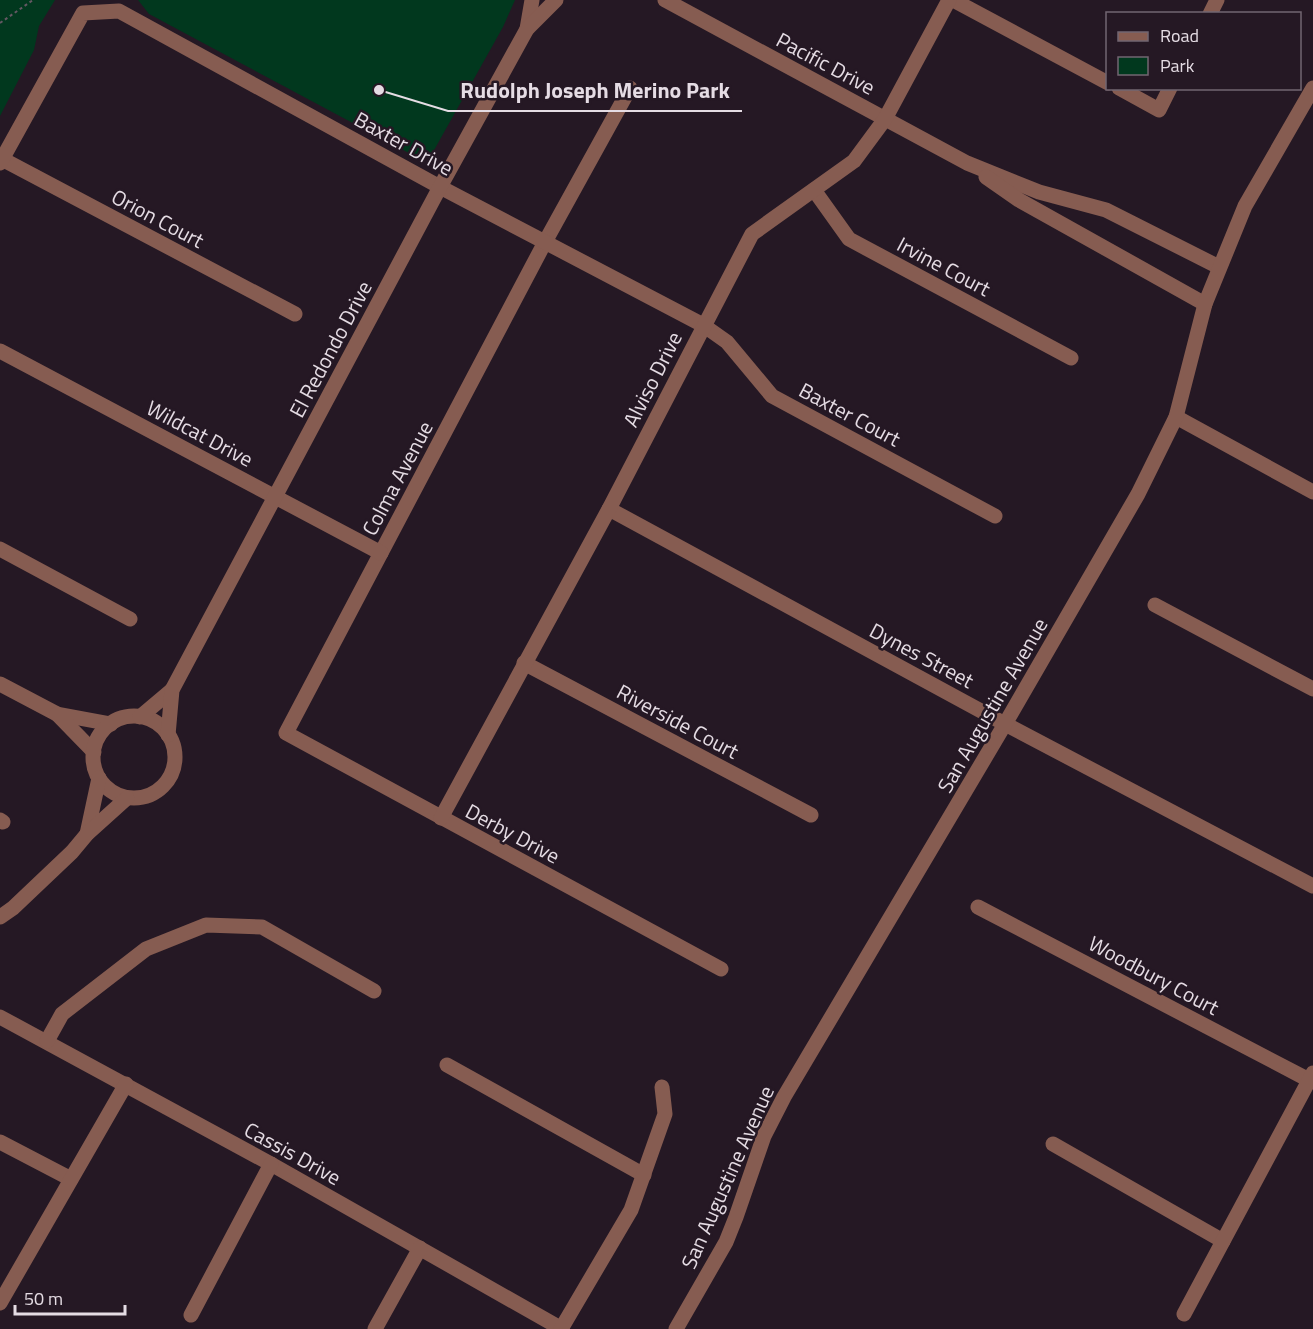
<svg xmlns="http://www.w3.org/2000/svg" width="1313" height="1329" font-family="'Titillium Web',sans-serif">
<rect width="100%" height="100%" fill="#251824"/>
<g fill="#01381e">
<polygon points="0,0 55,0 39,26 34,50 0,116"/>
<polygon points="138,0 515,0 503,27 433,152 422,160 149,14"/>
</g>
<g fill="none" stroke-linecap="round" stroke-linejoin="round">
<polyline stroke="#645863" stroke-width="2" stroke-dasharray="3 3" stroke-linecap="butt" points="0,23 33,0"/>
<g stroke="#865c51" stroke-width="15">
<polyline points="665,0 967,163 1039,192 1106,210 1219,267"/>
<polyline points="953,0 1108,83"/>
<polyline points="1210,14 1217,0"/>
<polyline points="527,29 532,0"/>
<polyline points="630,88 545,242 286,733 721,969"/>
<polyline points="1119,88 1159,110 1170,88"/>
<polyline points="0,158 295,314"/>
<polyline points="0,163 83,13 119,11 440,187 703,325 727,342 772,396 995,516"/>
<polyline points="986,177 1019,200 1205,304"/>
<polyline points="814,190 849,239 1071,358"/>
<polyline points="0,351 381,553"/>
<polyline points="1176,417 1313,492"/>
<polyline points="609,509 1005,724 1313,886"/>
<polyline points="0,549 130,619"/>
<polyline points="1155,605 1313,689"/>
<polyline points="524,663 811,815"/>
<polyline points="0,684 57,714 111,724"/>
<polyline points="57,714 94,752"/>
<circle cx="134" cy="757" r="41"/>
<polyline points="140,717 172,690"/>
<polyline points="168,735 172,690 440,187 527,29 556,0"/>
<polyline points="441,818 609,509 752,234 854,161 885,119 949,0"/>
<polyline points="0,820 3,822"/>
<polyline points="87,834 99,778"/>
<polyline points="978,907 1309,1080"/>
<polyline points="0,917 13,908 72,852 87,834 127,798"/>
<polyline points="0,1017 271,1164 562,1329"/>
<polyline points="47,1041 62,1014 146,949 206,925 262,927 374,991"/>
<polyline points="447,1065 644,1175"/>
<polyline points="0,1142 71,1179"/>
<polyline points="1053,1144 1223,1241"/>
<polyline points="0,1303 126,1084"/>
<polyline points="1184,1314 1313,1073"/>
<polyline points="191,1315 271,1164"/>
<polyline points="375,1329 420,1248"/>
<polyline points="561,1329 631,1210 665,1114 662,1087"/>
<polyline points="676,1329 726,1242 736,1217 764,1136 784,1097 1005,724 1138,494 1176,417 1205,304 1245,206 1313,88"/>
</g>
</g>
<g text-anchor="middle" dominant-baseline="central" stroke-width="5" stroke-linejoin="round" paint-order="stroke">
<g font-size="21" fill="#e5dce4" stroke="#251824">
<text transform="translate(826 63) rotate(28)">Pacific Drive</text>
<text transform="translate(404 143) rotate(29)">Baxter Drive</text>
<text transform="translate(158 218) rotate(28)">Orion Court</text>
<text transform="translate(944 266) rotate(28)">Irvine Court</text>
<text transform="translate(330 349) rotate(-62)">El Redondo Drive</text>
<text transform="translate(652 379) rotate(-63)">Alviso Drive</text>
<text transform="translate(850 414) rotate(28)">Baxter Court</text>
<text transform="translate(200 433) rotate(28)">Wildcat Drive</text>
<text transform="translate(397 478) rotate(-62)">Colma Avenue</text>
<text transform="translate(922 655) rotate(28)">Dynes Street</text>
<text transform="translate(992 705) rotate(-60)">San Augustine Avenue</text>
<text transform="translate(678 721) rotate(28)">Riverside Court</text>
<text transform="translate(513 833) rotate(28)">Derby Drive</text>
<text transform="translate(1154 975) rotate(28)">Woodbury Court</text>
<text transform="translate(293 1153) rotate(29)">Cassis Drive</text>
<text transform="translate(727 1177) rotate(-66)">San Augustine Avenue</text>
</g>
</g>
<path fill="none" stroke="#e5dce4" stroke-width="2" d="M379 90L448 111H742"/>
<circle fill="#e5dce4" stroke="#251824" stroke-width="2" cx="379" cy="90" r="6"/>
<g font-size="22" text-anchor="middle" font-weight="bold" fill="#e5dce4" stroke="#251824" stroke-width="5" stroke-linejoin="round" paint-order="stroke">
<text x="595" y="98">Rudolph Joseph Merino Park</text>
</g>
<rect x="1106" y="12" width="195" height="78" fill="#251824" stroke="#726671" stroke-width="1.5"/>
<rect x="1118" y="32" width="30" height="9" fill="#865c51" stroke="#726671" stroke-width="1.5"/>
<text x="1160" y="42" font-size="18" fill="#e5dce4">Road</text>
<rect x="1118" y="57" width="30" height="18" fill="#01381e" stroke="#726671" stroke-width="1.5"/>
<text x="1160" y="72" font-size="18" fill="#e5dce4">Park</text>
<path d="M15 1305v9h110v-9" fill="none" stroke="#e5dce4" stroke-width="3"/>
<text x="24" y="1305" font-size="18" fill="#e5dce4" stroke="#251824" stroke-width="4.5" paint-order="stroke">50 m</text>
</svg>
